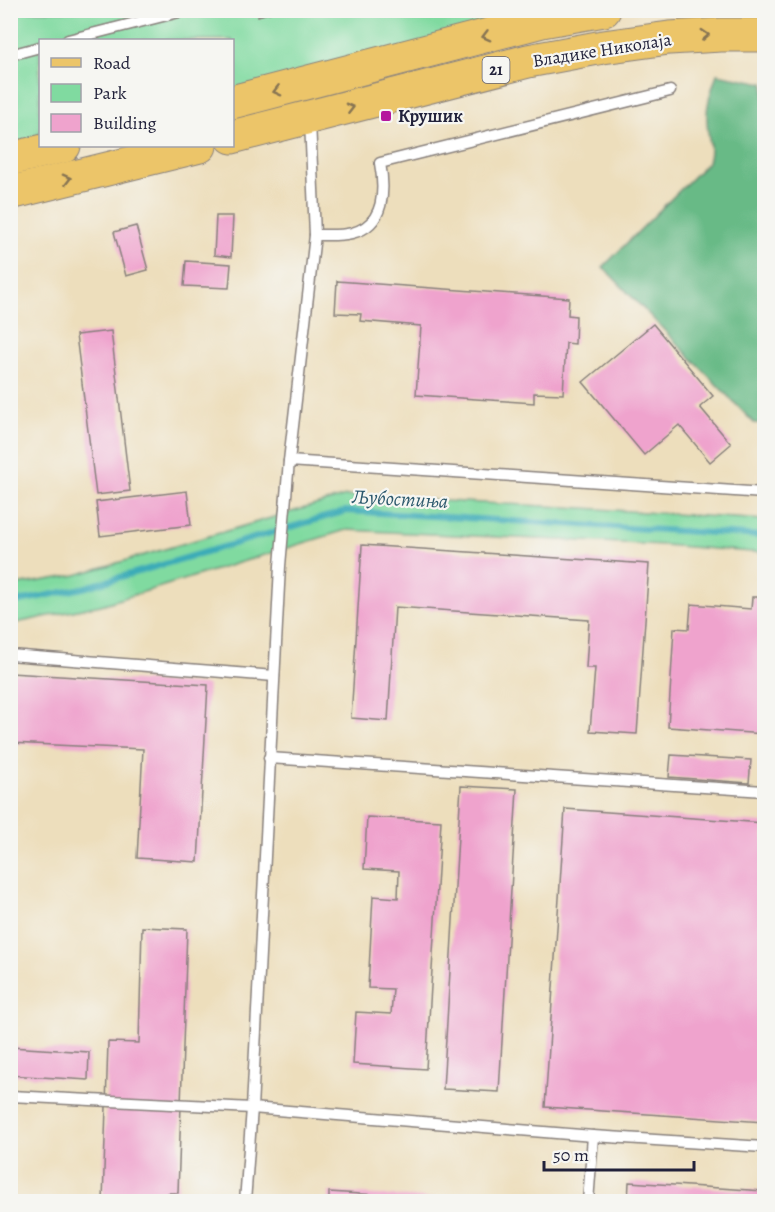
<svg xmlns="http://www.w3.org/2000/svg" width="775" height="1212" font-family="Alegreya,serif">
<rect width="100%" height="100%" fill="#f6f6f2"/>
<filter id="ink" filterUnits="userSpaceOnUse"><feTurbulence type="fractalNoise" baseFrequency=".0167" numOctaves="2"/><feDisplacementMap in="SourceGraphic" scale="12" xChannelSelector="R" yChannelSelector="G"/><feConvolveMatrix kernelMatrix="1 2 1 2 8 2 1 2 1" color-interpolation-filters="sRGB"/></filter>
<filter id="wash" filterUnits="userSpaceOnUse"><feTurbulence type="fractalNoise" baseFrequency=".008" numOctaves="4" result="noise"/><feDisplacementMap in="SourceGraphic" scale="24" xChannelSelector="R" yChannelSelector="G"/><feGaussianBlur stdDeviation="1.35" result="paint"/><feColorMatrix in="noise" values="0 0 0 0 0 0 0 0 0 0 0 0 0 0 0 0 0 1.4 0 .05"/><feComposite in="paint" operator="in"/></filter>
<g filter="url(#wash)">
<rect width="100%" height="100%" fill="#eddebc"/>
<g fill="#80daa0" stroke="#517e6e" stroke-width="1.5">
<polygon points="11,11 610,11 233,102 232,40 40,40 40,146 11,159"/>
<polygon points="346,496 583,508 764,520 764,553 664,545 346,530 101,605 11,624 11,586 76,575"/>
</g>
<path fill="#68ba86" stroke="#456e60" stroke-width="1.5" d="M717,74L764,83V424L754,423L603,267L708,162C713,147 707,135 707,120C706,104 712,89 717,74Z"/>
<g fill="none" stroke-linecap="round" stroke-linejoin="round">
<polyline stroke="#3babb7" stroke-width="6" points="10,603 83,588 346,511 764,536"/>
</g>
<g id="blocks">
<g fill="#efa3cd">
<polygon points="257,10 276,10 276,11 258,16"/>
<polygon points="216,216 233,216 231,257 214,255"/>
<polygon points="136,226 148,270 126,276 114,232"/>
<polygon points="186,261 231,264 229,288 184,286"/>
<polygon points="337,281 569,298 568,315 576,316 575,344 566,343 563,394 534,393 534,403 416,395 421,326 360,321 361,314 335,313"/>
<polygon points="653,324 713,396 700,407 731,444 710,462 679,425 644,455 583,382"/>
<polygon points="111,331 130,491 96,495 76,335"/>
<polygon points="187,491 191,525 100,536 96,502"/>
<polygon points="362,545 649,564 637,734 590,731 595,668 586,668 589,620 395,607 388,721 351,718"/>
<polygon points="752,597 764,597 764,734 668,727 674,628 689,629 691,604 751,609"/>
<polygon points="10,673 208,685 198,862 137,858 143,749 10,743"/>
<polygon points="671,755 751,760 749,783 669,777"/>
<polygon points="461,786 517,789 499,1092 443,1089"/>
<polygon points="565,809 764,823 764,1122 545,1107"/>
<polygon points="367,817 441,821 426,1069 353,1064 356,1012 391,1014 393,989 368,988 373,896 398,898 399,871 364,869"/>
<polygon points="142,927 187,929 178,1193 168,1193 168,1202 103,1202 108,1042 139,1043"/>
<polygon points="10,1047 89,1052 88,1080 10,1075"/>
<polygon points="629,1182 764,1191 763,1202 628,1202"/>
<polygon points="329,1192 455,1200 455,1202 329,1202"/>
</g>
</g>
</g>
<g filter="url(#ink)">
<use href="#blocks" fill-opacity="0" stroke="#88807c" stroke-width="1.5"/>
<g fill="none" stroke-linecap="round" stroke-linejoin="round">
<g stroke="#88807c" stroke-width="13">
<g id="lane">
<polyline points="68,40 187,10"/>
<polyline points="10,55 40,47"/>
<path d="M315,235C326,235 341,236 352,233C385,225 385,190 380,163L670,91"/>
<polyline points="289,461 315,235 310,121"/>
<polyline points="10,655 274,676"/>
<polyline points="269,758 764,791"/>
<polyline points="10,1096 252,1108 593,1136 764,1147"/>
<polyline points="245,1202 252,1108 280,566 289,461 764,493"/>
<polyline points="588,1202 593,1136"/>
</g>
</g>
<g stroke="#88807c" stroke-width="35">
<g id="primary">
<polyline points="232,102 542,21 604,10"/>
<polyline points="232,137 528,61 603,47 669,38 721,35 764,35"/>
<polyline points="10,159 64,146"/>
<polyline points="10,193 200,146"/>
</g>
</g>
<use href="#lane" stroke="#fff" stroke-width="10"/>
<use href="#primary" stroke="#ecc569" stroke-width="33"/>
</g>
<defs><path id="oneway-chevron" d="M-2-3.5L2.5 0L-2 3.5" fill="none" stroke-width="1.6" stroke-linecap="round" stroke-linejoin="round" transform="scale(1.5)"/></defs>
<g stroke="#877452">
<use href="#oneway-chevron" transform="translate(705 35) rotate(-3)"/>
<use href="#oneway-chevron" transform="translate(486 36) rotate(165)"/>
<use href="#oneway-chevron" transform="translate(277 91) rotate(166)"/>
<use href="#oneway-chevron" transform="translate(350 108) rotate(-14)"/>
<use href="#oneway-chevron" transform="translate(67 179) rotate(-14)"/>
</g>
</g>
<rect fill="#b5179e" stroke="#f6f6f2" stroke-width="2" x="380" y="110" width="12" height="12" rx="3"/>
<g text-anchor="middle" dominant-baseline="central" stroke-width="4.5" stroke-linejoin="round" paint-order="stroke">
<rect fill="#f6f6f2" stroke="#626272" stroke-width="1.5" x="482.5" y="57" width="27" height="26" rx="4.5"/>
<g font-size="16" font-weight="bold" fill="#22223b">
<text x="496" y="70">21</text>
</g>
<g font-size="18" fill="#22223b" stroke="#f6f6f2">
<text transform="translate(602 50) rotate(-9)">Владике Николаја</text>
</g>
<g font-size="18" font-weight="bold" fill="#22223b" stroke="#f6f6f2" text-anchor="start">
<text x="398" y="116">Крушик</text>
</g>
<g font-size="20" font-style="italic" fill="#2c596d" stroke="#f6f6f2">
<text transform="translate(400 499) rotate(3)">Љубостиња</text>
</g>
</g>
<rect width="775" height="1212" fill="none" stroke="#f6f6f2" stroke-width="36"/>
<rect x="39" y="39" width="195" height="108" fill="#f6f6f2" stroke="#a1a1a9" stroke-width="1.5"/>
<rect x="51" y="58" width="30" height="9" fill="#ecc569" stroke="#a1a1a9" stroke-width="1.5"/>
<text x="93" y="69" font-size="18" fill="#22223b">Road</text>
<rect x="51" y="84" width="30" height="18" fill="#80daa0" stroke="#a1a1a9" stroke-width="1.5"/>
<text x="93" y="99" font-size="18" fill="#22223b">Park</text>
<rect x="51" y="114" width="30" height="18" fill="#efa3cd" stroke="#a1a1a9" stroke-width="1.5"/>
<text x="93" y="129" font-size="18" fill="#22223b">Building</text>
<path d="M544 1161v9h150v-9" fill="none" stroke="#22223b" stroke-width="3"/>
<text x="553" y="1161" font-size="18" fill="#22223b" stroke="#f6f6f2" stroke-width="4.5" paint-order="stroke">50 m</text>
</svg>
